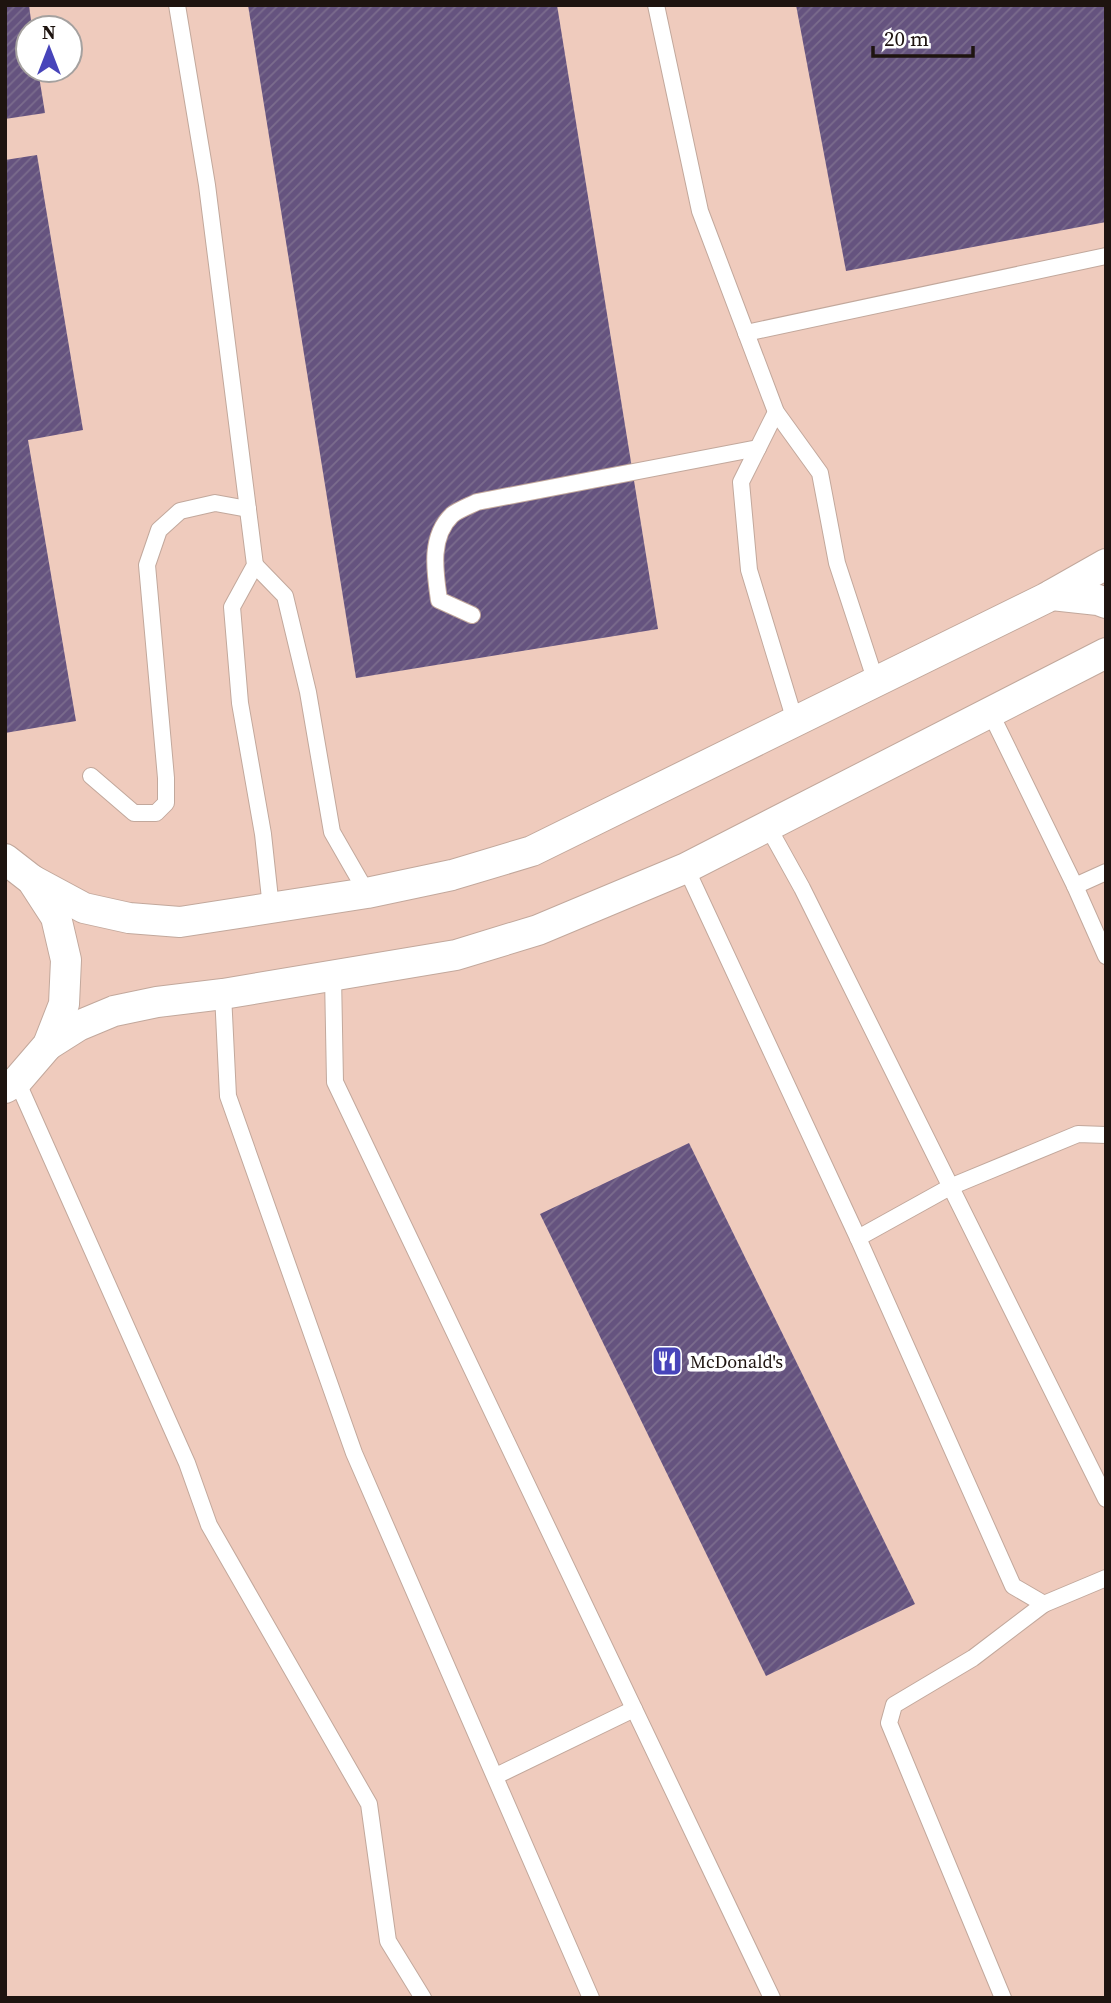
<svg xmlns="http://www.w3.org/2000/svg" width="1111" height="2003" font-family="'Source Serif 4',serif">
<defs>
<pattern id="building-hatch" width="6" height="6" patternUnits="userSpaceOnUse" patternTransform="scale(1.75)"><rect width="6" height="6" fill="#65537f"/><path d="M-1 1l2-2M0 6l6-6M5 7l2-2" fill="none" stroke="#7b6c8d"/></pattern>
</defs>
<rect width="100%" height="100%" fill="#f5d9cd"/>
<path fill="#efcbbd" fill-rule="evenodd" d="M5,5H1106V1998H5ZM28,28H70V70H28Z"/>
<g fill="url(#building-hatch)">
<polygon points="5,5 29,5 32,28 28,28 28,70 38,70 45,113 5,119"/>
<polygon points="248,5 557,5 658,629 356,678"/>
<polygon points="796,5 1106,5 1106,222 846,271"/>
<polygon points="37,155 83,430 28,440 76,721 5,733 5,160"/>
<polygon points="689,1143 915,1604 766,1676 540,1214"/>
</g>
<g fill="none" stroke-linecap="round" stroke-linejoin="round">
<g stroke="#c2a89c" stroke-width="18">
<g id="service">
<polyline points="177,5 207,185 255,565 232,607 240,703 263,834 271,908"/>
<polyline points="656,5 700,211 776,412 820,473 837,563 876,682"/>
<polyline points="746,333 1106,256"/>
<polyline points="776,412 741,482 749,570 795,721"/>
<polyline points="255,565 285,596 308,692 332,832 367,893"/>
<path d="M472,615L439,600C435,572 429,537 452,515C458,510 469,506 477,502L758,448"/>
<polyline points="990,712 1075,886 1106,956"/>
<polyline points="91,776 134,813 156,813 166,803 166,778 147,565 159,530 180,511 215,503 248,509"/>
<polyline points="767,825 802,888 1106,1499"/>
<polyline points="686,868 858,1238 1013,1586 1044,1604 1106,1578"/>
<polyline points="1075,886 1106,872"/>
<polyline points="333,976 335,1082 772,1998"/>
<polyline points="223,994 228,1096 354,1453 591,1998"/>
<polyline points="17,1081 187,1463 209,1525 369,1804 388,1941 423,1998"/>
<polyline points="858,1238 950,1187 1078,1134 1106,1135"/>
<polyline points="496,1776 634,1709"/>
<polyline points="1003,1998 889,1723 894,1705 973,1658 1044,1604"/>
</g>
</g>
<g stroke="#c2a89c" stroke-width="32">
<g id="minor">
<polyline points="1052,595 1098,600 1106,603"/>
<polyline points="5,859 32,880 56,917 66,960 64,1004 48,1045 17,1081 5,1088"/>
<polyline points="32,880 84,908 129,918 180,922 367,893 452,875 532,851 1046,598 1106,564"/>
<polyline points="48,1045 78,1026 114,1011 157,1002 223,994 456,955 538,930 686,868 1106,653"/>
</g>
</g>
<use href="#service" stroke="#fff" stroke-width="16"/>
<use href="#minor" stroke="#fff" stroke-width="30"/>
</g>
<defs>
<g id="restaurant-square" transform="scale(1.575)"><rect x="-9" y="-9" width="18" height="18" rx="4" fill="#4744ba" stroke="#fff"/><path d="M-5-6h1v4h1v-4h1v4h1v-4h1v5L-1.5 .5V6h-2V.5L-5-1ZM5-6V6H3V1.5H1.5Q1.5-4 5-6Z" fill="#fff"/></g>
</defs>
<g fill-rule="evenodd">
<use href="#restaurant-square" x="667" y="1361"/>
</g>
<g text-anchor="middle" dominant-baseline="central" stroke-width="7" stroke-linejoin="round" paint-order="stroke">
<g font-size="18" fill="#1e1410" stroke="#fff" text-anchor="start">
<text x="690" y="1361">McDonald's</text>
</g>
</g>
<rect width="1111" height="2003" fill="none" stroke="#1e1410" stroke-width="14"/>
<g transform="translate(49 49)"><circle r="33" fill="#ffffff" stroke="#a5a19f" stroke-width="2"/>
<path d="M0-5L12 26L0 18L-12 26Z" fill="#4744ba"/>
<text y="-10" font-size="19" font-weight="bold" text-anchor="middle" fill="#1e1410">N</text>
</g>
<path d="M873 46v10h100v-10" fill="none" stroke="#1e1410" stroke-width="3.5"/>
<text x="884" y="46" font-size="21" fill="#1e1410" stroke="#ffffff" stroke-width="5" paint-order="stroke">20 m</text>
</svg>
